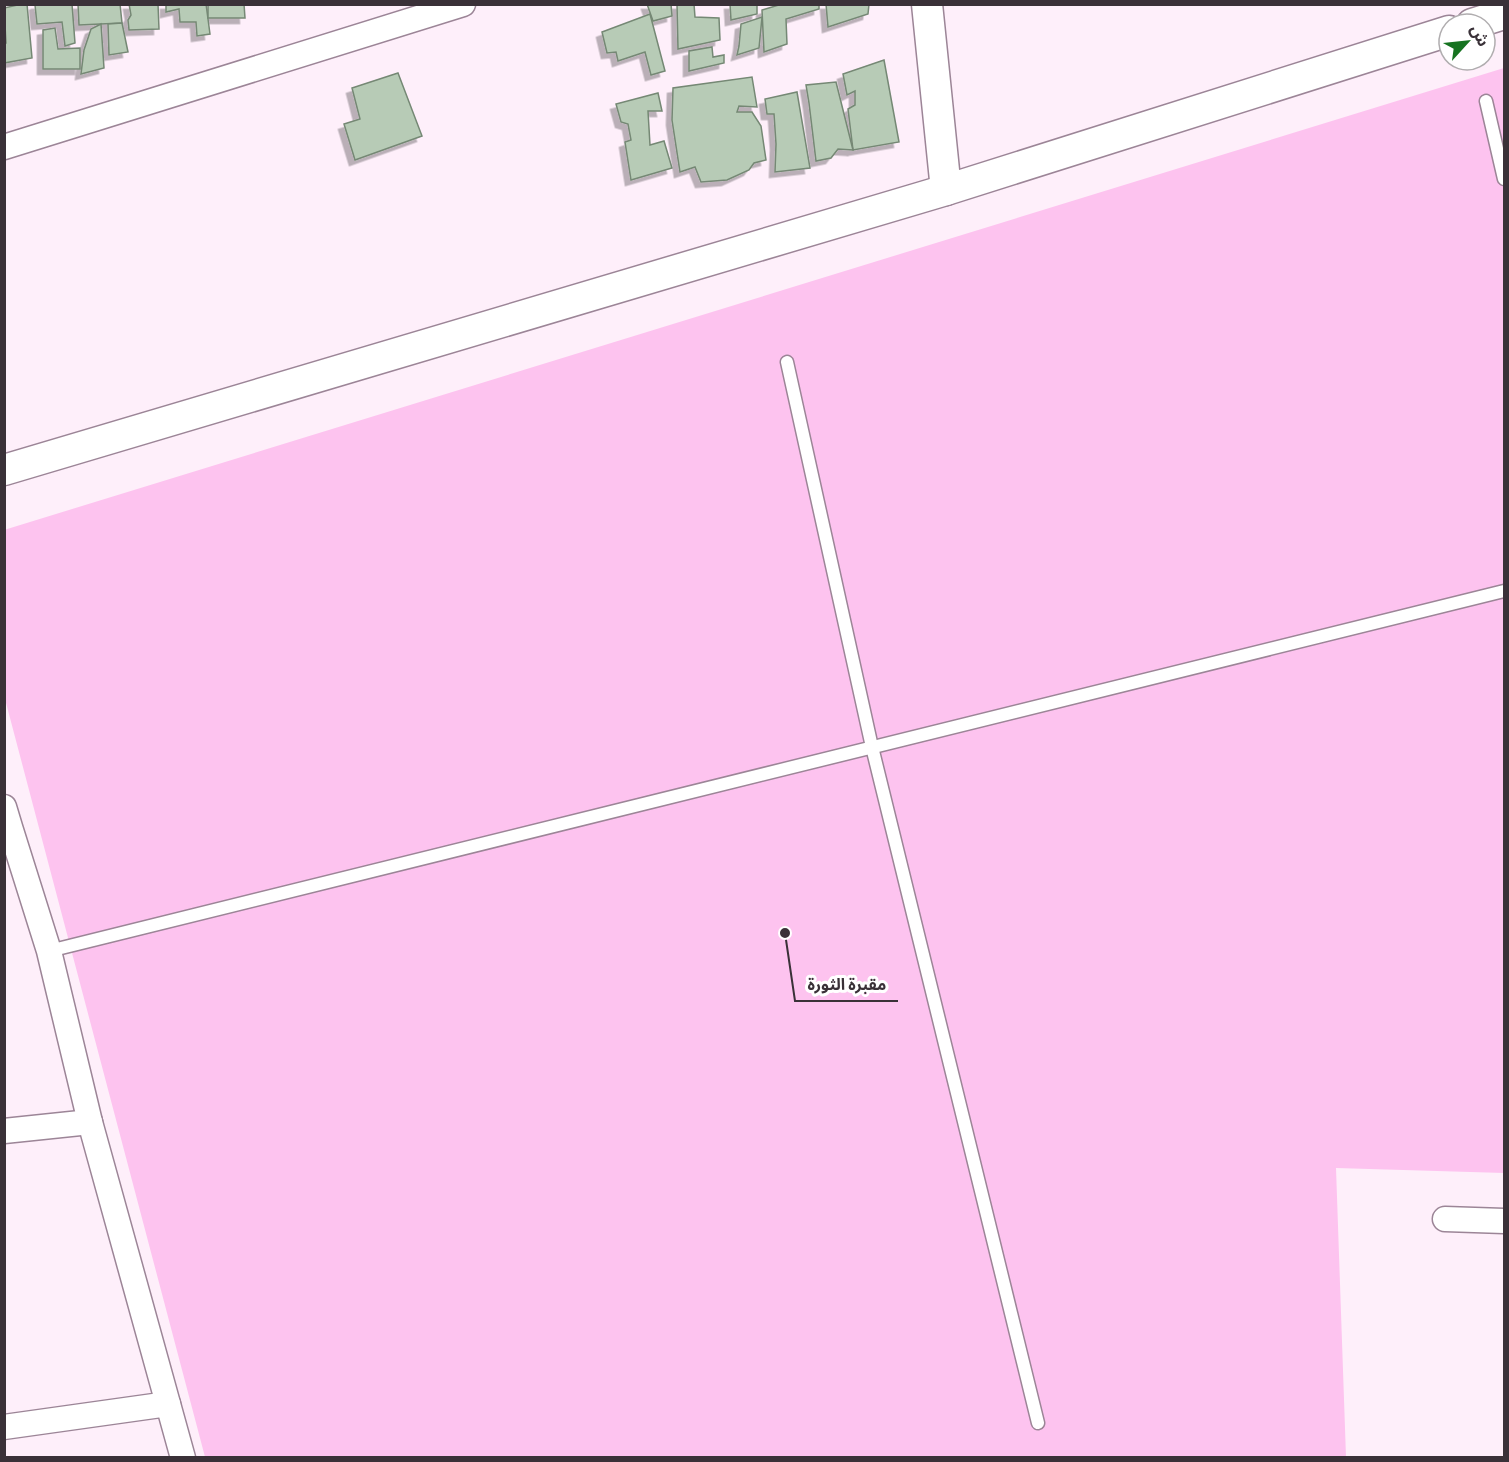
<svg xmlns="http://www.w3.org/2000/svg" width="1509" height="1462" font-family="'PT Sans Narrow','Noto Sans Arabic',sans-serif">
<defs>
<filter id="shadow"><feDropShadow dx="-5.5" dy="5.5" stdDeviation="0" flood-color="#0004"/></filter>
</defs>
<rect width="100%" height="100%" fill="#feeffa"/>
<polygon fill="#fdc3ef" points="1504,68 1504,1173 1336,1168 1346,1457 205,1457 5,699 4,530"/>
<g fill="#b7cbb6" stroke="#758874" stroke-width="1.5" filter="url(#shadow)">
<polygon points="22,4 27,4 32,58 4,63 4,43 6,43 4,8"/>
<polygon points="37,4 72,4 75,43 65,46 62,22 37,24 35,5"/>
<polygon points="78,4 120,4 122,23 79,25"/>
<polygon points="129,4 158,4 159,29 129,30 128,20 131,15"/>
<polygon points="166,4 206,4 210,34 197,36 196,22 180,22 179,9 166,12"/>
<polygon points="208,4 244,4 245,18 208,18"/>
<polygon points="647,4 671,4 672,16 653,21"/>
<polygon points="677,4 694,4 695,17 719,18 720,40 678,49"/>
<polygon points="730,4 757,4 757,14 731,20"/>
<polygon points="782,4 819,4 819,9 786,19 787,44 764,52 762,10"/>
<polygon points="826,4 869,4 868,14 828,27"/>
<polygon points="650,14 665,71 651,75 645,52 618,61 616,52 607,53 602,32"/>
<polygon points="762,17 759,48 737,55 739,46 741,24"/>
<polygon points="122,23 128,52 109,55 108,24"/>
<polygon points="101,24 104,68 81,74 84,50 91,29"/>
<polygon points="55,28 58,49 80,48 80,69 43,69 43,30"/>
<polygon points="712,47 713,57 724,55 724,63 689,71 689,51"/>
<polygon points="884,60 899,142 853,150 848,109 855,105 855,91 847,95 843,74"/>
<polygon points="398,73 422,136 355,160 344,124 360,119 352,88"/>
<polygon points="752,77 757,107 739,106 737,112 752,112 761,126 766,160 754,163 749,170 727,180 701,182 695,167 680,172 672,120 673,88"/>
<polygon points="836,82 853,150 838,149 831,158 816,161 809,103 806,85"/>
<polygon points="797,92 810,168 775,172 776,144 774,114 767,114 765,99"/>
<polygon points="658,93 662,111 648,111 650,145 664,141 672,168 631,180 625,142 631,140 628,124 621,122 616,104"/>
</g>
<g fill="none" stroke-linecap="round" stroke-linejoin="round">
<g stroke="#9c8597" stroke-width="15">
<g id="service">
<polyline points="1486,101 1504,179"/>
<polyline points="787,362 872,747 1038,1423"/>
<polyline points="49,951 1504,591"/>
</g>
</g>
<g stroke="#9c8597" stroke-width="27">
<g id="minor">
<polyline points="4,147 463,4"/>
<polyline points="4,807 10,827 49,951 90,1122 183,1458"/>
<polyline points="4,1131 90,1122"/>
<polyline points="1445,1219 1504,1221"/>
<polyline points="4,1427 168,1404"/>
</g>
</g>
<g stroke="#9c8597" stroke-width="33">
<g id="tertiary">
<polyline points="927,4 946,190"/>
<polyline points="1472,24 1504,14"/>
<polyline points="4,470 946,190 1449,31"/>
</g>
</g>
<use href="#service" stroke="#fff" stroke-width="12"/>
<use href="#minor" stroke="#fff" stroke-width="24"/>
<use href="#tertiary" stroke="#fff" stroke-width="30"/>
</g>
<path fill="none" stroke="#3a3138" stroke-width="2" d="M785 933L795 1001H898"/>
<circle fill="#3a3138" stroke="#fff" stroke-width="2" cx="785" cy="933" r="6"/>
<g font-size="16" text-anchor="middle" font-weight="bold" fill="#3a3138" stroke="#fff" stroke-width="6" stroke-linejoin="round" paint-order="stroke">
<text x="847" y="990">مقبرة الثورة</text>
</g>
<rect width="1509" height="1462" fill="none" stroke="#3a3138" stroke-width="12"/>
<g transform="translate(1467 42) rotate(63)"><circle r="28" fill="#ffffff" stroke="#b0adaf" stroke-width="1.5"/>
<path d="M0-4.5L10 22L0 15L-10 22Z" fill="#167320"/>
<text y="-9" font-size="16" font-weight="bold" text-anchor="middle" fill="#3a3138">ش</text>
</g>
</svg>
